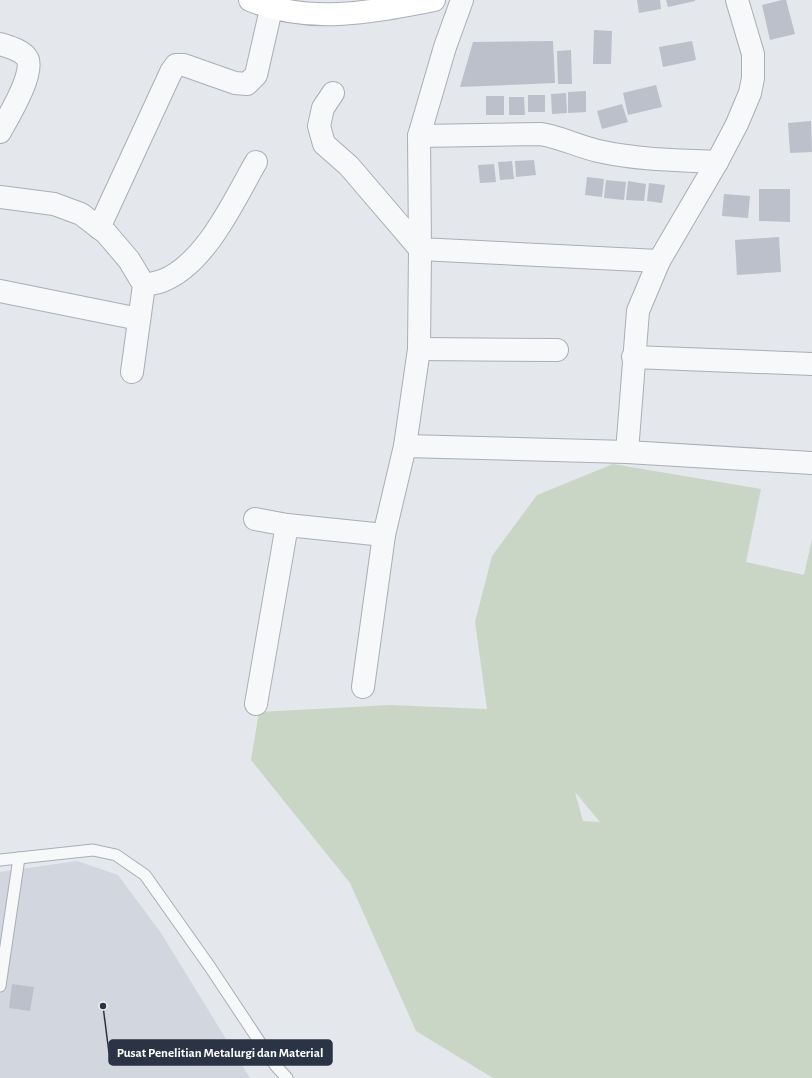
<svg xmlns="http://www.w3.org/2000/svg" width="812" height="1078" font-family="'Alegreya Sans',sans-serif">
<rect width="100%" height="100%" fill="#e4e7ec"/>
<polygon fill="#d2d6de" points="77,861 118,875 161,933 250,1078 0,1078 0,872"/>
<path fill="#c9d6c5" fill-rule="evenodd" d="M613,464L761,489L746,562L804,575L812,539V1078H493L416,1031L350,883L251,760L259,712L390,705L487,709L475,622L492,556L537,495ZM575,792L600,822L583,821Z"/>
<g fill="#bbc0ca">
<polygon points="637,0 660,0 661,9 639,13"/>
<polygon points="666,0 695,0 695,1 668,7"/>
<polygon points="782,0 786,0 795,34 770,40 762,5"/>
<polygon points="594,30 612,31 611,64 593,64"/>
<polygon points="553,41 555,83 460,87 473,42"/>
<polygon points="692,41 696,60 663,67 659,47"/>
<polygon points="571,50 572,84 558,84 557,51"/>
<polygon points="656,85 662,107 628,115 623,93"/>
<polygon points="586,91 586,112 568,113 568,92"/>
<polygon points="566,93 567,113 552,114 551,94"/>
<rect x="528" y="95" width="17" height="17"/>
<rect x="486" y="96" width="18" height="19"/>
<polygon points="509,97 524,97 525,115 509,115"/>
<polygon points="622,104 628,122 602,129 597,111"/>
<polygon points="811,121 812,152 790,153 788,123"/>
<polygon points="534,160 536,175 516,177 515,161"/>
<polygon points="512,161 514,179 500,180 498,162"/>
<polygon points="494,164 496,182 480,183 478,165"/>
<polygon points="587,177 604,179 602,197 585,195"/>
<polygon points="606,180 626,182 624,200 604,198"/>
<polygon points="628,181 646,184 644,201 626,200"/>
<polygon points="649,183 665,185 662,203 647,201"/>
<polygon points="759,189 790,189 790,222 759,221"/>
<polygon points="724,194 750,196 748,218 722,216"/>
<polygon points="779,237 781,272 737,275 735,240"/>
<polygon points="12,984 34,987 30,1011 9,1008"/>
</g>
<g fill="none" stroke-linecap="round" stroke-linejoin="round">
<g stroke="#a9aeb7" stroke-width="13">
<g id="lane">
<polyline points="0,860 93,850 116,855 145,875 210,967 275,1065 287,1078"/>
<polyline points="0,986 19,858"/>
</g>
</g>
<g stroke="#a9aeb7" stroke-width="24">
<g id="street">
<polyline points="462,0 445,47 419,136 420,249 659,261"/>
<path d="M0,44C9,47 22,50 27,58C36,72 7,119 0,132"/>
<polyline points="333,93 323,108 319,126 324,144 349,166 420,249 419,349 405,446 384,535 363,687"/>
<path d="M419,136L540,134C562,137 581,148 603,152C640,160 679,160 717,162"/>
<polyline points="0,197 54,204 81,214 106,233 129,260 144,285 132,372"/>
<polyline points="99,228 171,72 176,65 184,65 235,83 247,84 256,75 271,9"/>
<path d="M144,285C150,284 156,283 162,281C206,264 234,200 256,162"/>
<polyline points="0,291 139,319"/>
<polyline points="419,349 557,350"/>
<polyline points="633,357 812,364"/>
<polyline points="405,446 627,452 812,463"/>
<polyline points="627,452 638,311 659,261 717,162 737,124 750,93 753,78 753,54 737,0"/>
<polyline points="255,519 287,525"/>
<polyline points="256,704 287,525 384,535"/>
</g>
</g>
<g stroke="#a9aeb7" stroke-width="24">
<path id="secondary" d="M250,0C310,25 372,12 434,0"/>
</g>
<use href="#lane" stroke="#f7f8fa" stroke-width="11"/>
<use href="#street" stroke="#f7f8fa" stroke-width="22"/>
<use href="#secondary" stroke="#fff" stroke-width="22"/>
</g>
<path fill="none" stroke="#2b3445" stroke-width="1.5" d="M103 1006L109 1053"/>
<circle fill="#2b3445" stroke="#f4f6f9" stroke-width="1.5" cx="103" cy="1006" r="4"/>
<rect fill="#2b3445" stroke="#2b3445" stroke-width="1.5" x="109" y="1040" width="223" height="25" rx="4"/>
<g font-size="13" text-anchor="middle" font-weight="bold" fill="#fff">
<text x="220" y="1057">Pusat Penelitian Metalurgi dan Material</text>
</g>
</svg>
